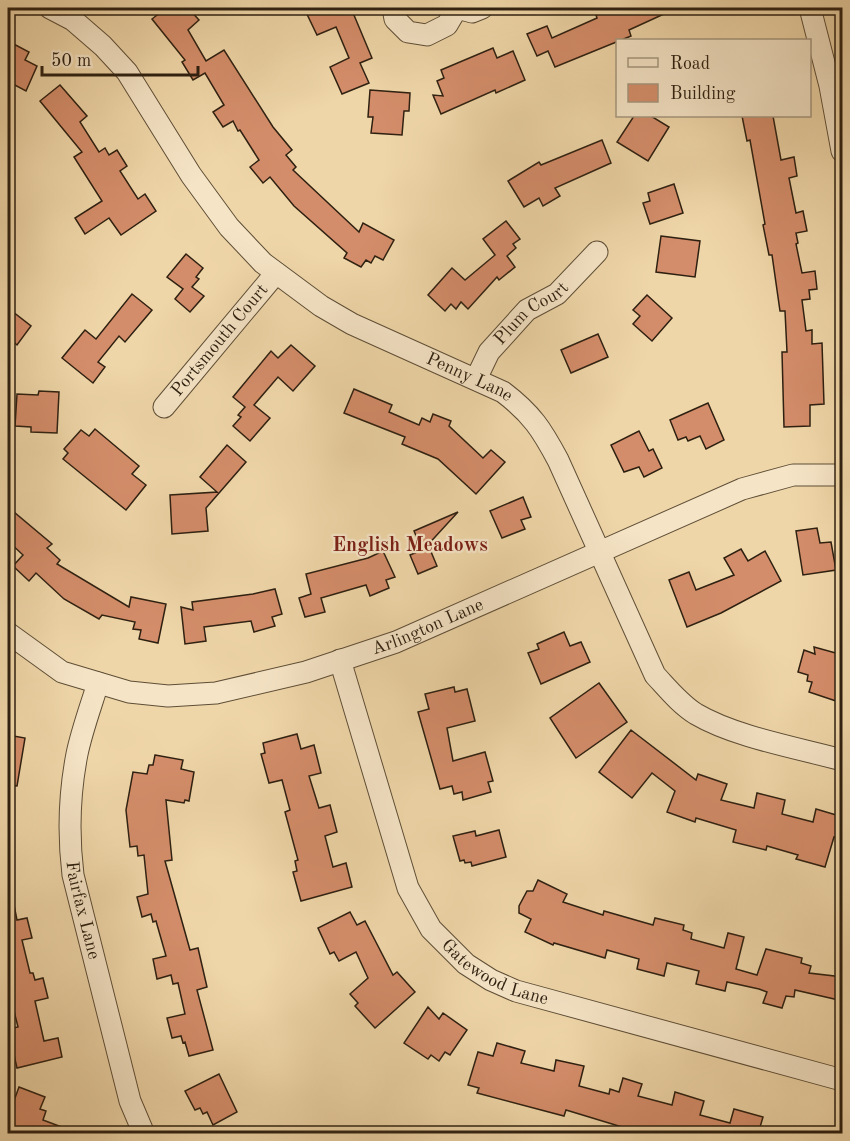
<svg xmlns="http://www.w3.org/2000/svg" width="850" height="1141" font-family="'Old Standard TT',serif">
<rect width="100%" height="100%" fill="#efd6a8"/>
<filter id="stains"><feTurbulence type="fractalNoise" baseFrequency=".00333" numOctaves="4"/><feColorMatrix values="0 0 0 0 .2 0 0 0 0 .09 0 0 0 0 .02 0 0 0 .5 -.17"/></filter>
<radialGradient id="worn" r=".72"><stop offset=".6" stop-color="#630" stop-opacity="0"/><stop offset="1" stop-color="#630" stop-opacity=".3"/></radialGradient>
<g fill="#d48d6a" stroke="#2e2011" stroke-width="1.5">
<polygon points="166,8 188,8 199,20 188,30 206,61 224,50 273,127 292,150 286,155 296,167 293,170 359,232 363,223 394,240 383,260 375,256 371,263 366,260 361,267 344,258 347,253 294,206 270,177 263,183 250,167 259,160 240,130 238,131 233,121 223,127 213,112 224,105 205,73 193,80 182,62 185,60 152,19"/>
<polygon points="304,8 351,8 372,58 360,63 369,83 342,94 330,67 349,58 336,27 317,35"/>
<polygon points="603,8 677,8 629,30 631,36 555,67 548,51 537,56 527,34 547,26 552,38 597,18 596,15 605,11"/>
<polygon points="8,41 29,52 25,60 37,66 26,91 13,84 8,95"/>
<polygon points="493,48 497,58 513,51 525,80 496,93 495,90 441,114 433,95 443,96 437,81 444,78 441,70"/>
<polygon points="60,85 87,116 80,122 99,152 105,148 109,155 117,150 127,166 120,171 138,199 145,194 156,211 121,235 109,218 85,234 75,218 102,201 74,157 82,152 40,101"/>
<polygon points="370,90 410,93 409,111 404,111 402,135 371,133 373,117 368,117"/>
<polygon points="634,116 651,116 669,127 648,161 617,142"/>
<polygon points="742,116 773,116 781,160 794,157 797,176 789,178 796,213 803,211 807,231 796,233 798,243 796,244 802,273 815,271 817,289 809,290 810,299 802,300 806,331 812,330 812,344 822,343 824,404 810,405 810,426 784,427 782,352 787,352 785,311 780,311 772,255 769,255 763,225 765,224 750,140 747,141"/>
<polygon points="602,140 611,163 555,188 560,196 543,206 539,198 524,207 508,181 539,162 541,165"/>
<polygon points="674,184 683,213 650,224 643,203 650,201 648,193"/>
<polygon points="506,221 520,239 513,244 516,248 507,256 515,267 499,280 497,277 468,309 461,302 456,309 451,304 445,311 428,295 452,268 465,280 495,255 483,239"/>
<polygon points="661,236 700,241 695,277 656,272"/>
<polygon points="186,254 203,268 196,277 199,279 192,287 204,296 190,312 175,299 183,289 167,277"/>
<polygon points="132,294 152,310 125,342 119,336 98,362 105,367 93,383 62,358 85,330 96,339"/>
<polygon points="647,295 672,318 652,341 633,324 640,316 633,310"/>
<polygon points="8,308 31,326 17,345 8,337"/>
<polygon points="598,334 608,357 571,373 561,350"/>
<polygon points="291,345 315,366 293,391 278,377 254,405 270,418 250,441 233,426 241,417 238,415 245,407 233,397 271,351 278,358"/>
<polygon points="354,389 392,405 389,412 419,425 422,418 430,422 433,414 451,421 449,426 483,458 491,450 505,462 476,494 438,459 402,444 405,437 344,413"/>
<polygon points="39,391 59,392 57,433 31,432 31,427 15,426 17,394 38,395"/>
<polygon points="708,403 724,440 706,449 700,436 688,441 686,437 678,440 670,420"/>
<polygon points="95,429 139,466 132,474 146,485 126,510 63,459 68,453 64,449 81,430 89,436"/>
<polygon points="639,431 649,451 653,449 662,468 644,477 639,467 624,472 611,445"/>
<polygon points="227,445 246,462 206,508 208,531 172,534 170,495 217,492 200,477"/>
<polygon points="523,497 531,517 521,520 525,529 502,538 490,511"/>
<polygon points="8,507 52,544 47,548 60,560 57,564 129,607 131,597 166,604 158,643 139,639 141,630 133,629 135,622 102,615 99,619 64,599 36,573 29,581 13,566 23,555 8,541"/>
<polygon points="458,512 424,549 429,547 437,566 418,574 410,555 422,550 414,531"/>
<polygon points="817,528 820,543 831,542 836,570 803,575 796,531"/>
<polygon points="741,549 748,561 765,551 781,581 721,613 687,627 669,580 689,572 696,590 734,575 724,558"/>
<polygon points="383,551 395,577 386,580 389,588 370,596 366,585 321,598 325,612 305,617 299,598 311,594 306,574 368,558"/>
<polygon points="275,589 282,614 272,617 275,626 254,632 251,621 204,627 206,641 185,644 181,607 193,610 192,602 253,594"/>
<polygon points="564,632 570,646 581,642 590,662 541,684 528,653 539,649 537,644"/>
<polygon points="814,647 843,655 837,677 843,679 836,701 809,692 812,682 807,681 808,675 798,672 804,650 815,654"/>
<polygon points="599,683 627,722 576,758 550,718"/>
<polygon points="454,687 455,692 467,689 475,721 447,728 453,761 485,752 493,781 488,782 491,792 463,800 462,792 454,794 452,786 440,789 418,712 429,709 425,694"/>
<polygon points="631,730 696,780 698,774 727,784 721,800 754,808 757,793 785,800 782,814 813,822 816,809 843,817 838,838 834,837 825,867 796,859 798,855 767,846 766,850 733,842 736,830 696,818 695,822 667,812 675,791 652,773 632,798 599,772"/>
<polygon points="297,734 301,749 314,745 321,773 309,776 319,808 330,805 337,832 325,836 333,867 346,863 352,887 301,901 293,872 297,871 295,861 298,860 285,812 290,810 282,780 269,783 261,754 265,753 263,743"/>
<polygon points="8,735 25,738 17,786 8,785"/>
<polygon points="155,755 183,760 181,769 194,772 189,801 185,800 184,803 166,800 172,860 165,861 190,950 198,948 207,987 197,990 213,1050 189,1056 185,1042 183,1043 181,1036 172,1038 167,1018 185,1014 178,983 173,984 171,975 157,979 153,959 166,956 156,921 153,922 151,914 142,917 137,897 148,894 144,855 138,856 137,846 130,847 126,810 133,772 147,774 149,765 153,765"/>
<polygon points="499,830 506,857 472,866 471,862 465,863 464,860 460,861 453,836 475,831 476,836"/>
<polygon points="538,880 567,894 563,902 603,915 604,911 653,925 655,918 684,925 683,930 692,933 691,939 724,948 728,933 744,937 736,969 757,975 766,949 802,958 801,963 811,966 809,973 843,977 843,1001 795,990 794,997 786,996 782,1008 763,1003 767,992 759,989 727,982 725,991 696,984 699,971 667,963 664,976 637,969 639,959 607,950 605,958 554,943 553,945 525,932 531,919 519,913 519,906 527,891 533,891"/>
<polygon points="14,905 17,920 27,918 32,938 22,940 30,973 33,973 35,980 43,978 48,998 35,1001 44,1041 58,1038 62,1057 17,1068 8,1029 18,1027 8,987 8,906"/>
<polygon points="350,912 357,925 365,921 393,975 397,972 415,992 375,1028 355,1006 358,1003 350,994 368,978 356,952 339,961 334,952 330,954 318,928"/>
<polygon points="428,1007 439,1019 443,1013 467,1030 450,1055 445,1052 439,1061 431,1055 428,1059 404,1043"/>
<polygon points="497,1043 525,1051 521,1063 554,1071 556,1060 584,1066 579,1086 609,1094 610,1089 619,1092 623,1078 642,1084 638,1096 672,1105 675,1092 704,1101 700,1115 730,1123 734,1109 763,1117 758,1134 645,1134 566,1110 564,1116 477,1093 479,1088 468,1085 478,1052 493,1056"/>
<polygon points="219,1074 237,1112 213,1125 207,1112 203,1114 200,1108 195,1110 185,1091"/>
<polygon points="19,1087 45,1097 40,1109 46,1111 43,1120 75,1132 75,1134 18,1134 8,1129 8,1117"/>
</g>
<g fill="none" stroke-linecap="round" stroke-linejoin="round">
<g stroke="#5e4e37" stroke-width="23">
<g id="minor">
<path id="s1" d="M50,8L73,20L103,46L127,72L191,175L229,227L263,263L321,306L352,324L503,392C532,414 542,430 558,460L655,675C668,689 680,704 696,714C735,737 798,748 842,760"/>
<polyline points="393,8 395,19 408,32 427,35 447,25 457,8"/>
<polyline points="457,8 472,12 482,8"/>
<polyline points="810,8 830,86 842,151"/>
<path id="s2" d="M476,379L489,352L527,310L557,294L597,252"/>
<path id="s3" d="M164,407L276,273"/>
<path id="s4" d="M8,633L62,672L129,692L168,696L216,693L306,672L396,642L742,489L793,475H842"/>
<path id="s5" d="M340,660L408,888L431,929L466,964L491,980L516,991L842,1080"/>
<path id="s6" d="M98,683C91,706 82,730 77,754C69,795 68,834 73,875L130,1101L144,1134"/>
</g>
</g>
<use href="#minor" stroke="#f5e4c6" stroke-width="21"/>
</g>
<g text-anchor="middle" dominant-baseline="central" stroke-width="4.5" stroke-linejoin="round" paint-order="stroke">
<g font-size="18" fill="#2e2011" stroke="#f5e4c6">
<text stroke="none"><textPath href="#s2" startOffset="88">Plum Court</textPath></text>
<text stroke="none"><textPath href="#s3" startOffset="87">Portsmouth Court</textPath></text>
<text stroke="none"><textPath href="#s1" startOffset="573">Penny Lane</textPath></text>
<text stroke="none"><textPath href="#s4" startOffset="446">Arlington Lane</textPath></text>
<text stroke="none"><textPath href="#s6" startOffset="232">Fairfax Lane</textPath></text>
<text stroke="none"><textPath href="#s5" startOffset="364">Gatewood Lane</textPath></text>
</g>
<g font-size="20" font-weight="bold" fill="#7a1f14" stroke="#f5e4c6">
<text x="410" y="546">English Meadows</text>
</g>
</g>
<rect width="850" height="1141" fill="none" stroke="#efd6a8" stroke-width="30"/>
<rect x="9" y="9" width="832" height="1123" fill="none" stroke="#2e2011" stroke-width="3"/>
<rect x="15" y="15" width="820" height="1111" fill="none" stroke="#2e2011" stroke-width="1.5"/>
<rect x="616" y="39" width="195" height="78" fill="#f5e4c6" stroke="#a5967e" stroke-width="1.5"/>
<rect x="628" y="58" width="30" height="9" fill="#f5e4c6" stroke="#a5967e" stroke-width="1.5"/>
<text x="670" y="69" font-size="18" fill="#2e2011">Road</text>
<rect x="628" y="84" width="30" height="18" fill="#d48d6a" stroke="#a5967e" stroke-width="1.5"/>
<text x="670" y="99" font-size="18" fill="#2e2011">Building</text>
<path d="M42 66v9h156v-9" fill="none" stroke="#2e2011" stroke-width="3"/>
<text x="51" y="66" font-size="18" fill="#2e2011" stroke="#f5e4c6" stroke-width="4.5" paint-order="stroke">50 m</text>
<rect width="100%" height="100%" filter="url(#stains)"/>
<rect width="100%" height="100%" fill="url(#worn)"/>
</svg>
